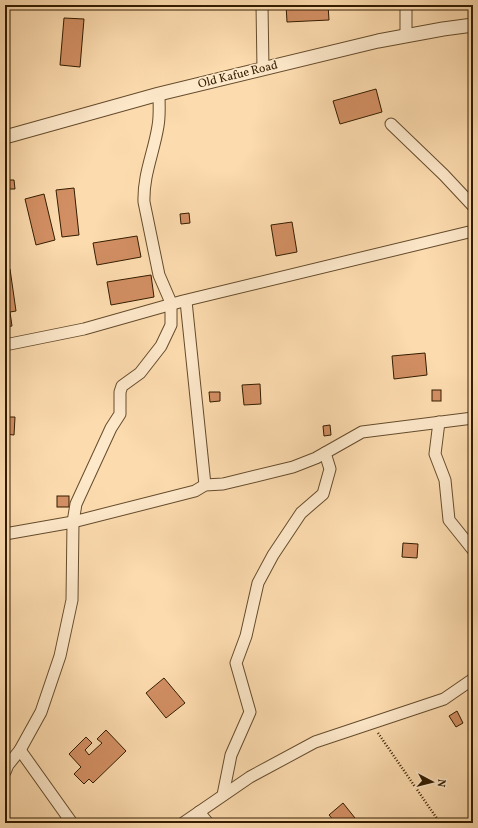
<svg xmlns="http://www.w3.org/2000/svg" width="478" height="828" font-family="Vollkorn,serif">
<rect width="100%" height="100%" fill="#fcdbae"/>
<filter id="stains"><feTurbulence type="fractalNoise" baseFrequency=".005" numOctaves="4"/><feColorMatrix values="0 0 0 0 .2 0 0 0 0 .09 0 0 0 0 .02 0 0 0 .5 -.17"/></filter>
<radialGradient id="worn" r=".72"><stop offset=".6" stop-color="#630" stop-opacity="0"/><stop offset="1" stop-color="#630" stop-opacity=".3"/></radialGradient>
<g fill="#d28f63" stroke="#331c00">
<polygon points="286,5 328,5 329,20 287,22"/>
<polygon points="64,18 84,19 80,67 60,65"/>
<polygon points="376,89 382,112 340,124 333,101"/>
<polygon points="5,180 14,180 15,189 5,189"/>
<polygon points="74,188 79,235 62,237 56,190"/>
<polygon points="44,194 55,240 36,245 25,199"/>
<polygon points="189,213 190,223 181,224 180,214"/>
<polygon points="292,222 297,252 276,256 271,225"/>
<polygon points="137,236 141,257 97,265 93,243"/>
<polygon points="5,269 10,269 16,311 10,312 12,326 5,327"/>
<polygon points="151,275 154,297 111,305 107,282"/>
<polygon points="425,353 427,375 394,379 392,356"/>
<polygon points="260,384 261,404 244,405 242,385"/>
<rect x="432" y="390" width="9" height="11"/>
<polygon points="209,392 220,392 220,401 210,402"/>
<polygon points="5,417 15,417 14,435 5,434"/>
<polygon points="330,425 331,435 324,436 323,426"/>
<rect x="57" y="496" width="12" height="11"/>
<polygon points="403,543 418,544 417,558 402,557"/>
<polygon points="164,678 185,703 166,718 146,693"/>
<polygon points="457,711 463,723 456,727 449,716"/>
<polygon points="106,730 126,751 93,783 89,779 84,784 74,774 81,767 69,754 86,737 92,743 85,750 89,755 102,743 97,739"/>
<polygon points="343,803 359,823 336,823 329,815"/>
</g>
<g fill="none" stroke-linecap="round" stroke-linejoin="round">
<g stroke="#654c2c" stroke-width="13">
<g id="minor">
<polyline points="262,5 263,69"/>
<polyline points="406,36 406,5"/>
<polyline points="391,124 444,175 473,206"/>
<polyline points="186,301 205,485"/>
<polyline points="5,345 84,329 183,301 473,231"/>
<polyline points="439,422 435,454 445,480 449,520 473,550"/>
<polyline points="5,534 73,522 195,491 205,485 223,484 293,467 316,458 362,432 473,418"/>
<polyline points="20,750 72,823"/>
<path d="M5,772L8,765L20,750L41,712L60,656L72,600L73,522L76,504L111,428L120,414V392L122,386L140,373L161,346L171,325V306L172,305L159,275L144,202C143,175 154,152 158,126C160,115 159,104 159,94"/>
<polyline points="223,795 231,755 250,712 236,663 246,636 258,583 273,555 301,513 323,494 330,469 325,453"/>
<polyline points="199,812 208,823"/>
<polyline points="183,823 250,777 315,742 444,699 473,679"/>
</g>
</g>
<g stroke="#654c2c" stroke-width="15">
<polyline id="tertiary" points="5,137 159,94 378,41 443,29 473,25"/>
</g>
<polyline stroke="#331c00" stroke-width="2.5" stroke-dasharray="1 2" stroke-linecap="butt" points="378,733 440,823"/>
<use href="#minor" stroke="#fde8ca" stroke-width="11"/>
<use href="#tertiary" stroke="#fde8ca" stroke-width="13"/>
</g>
<g text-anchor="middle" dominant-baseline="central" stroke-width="3.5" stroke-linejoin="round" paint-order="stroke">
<g font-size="12" fill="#331c00" stroke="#fde8ca">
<text transform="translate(238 75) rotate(-14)">Old Kafue Road</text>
</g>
</g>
<rect width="478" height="828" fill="none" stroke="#fcdbae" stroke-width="20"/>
<rect x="6" y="6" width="466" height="816" fill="none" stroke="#331c00" stroke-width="2"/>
<rect x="10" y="10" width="458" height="808" fill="none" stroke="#331c00"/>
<g transform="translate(432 782) rotate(97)" stroke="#fde8ca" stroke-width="3" paint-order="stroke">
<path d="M0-3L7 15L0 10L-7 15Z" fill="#331c00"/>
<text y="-6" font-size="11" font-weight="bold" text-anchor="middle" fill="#331c00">N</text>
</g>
<rect width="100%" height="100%" filter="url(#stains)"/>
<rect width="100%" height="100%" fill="url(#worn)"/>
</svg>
